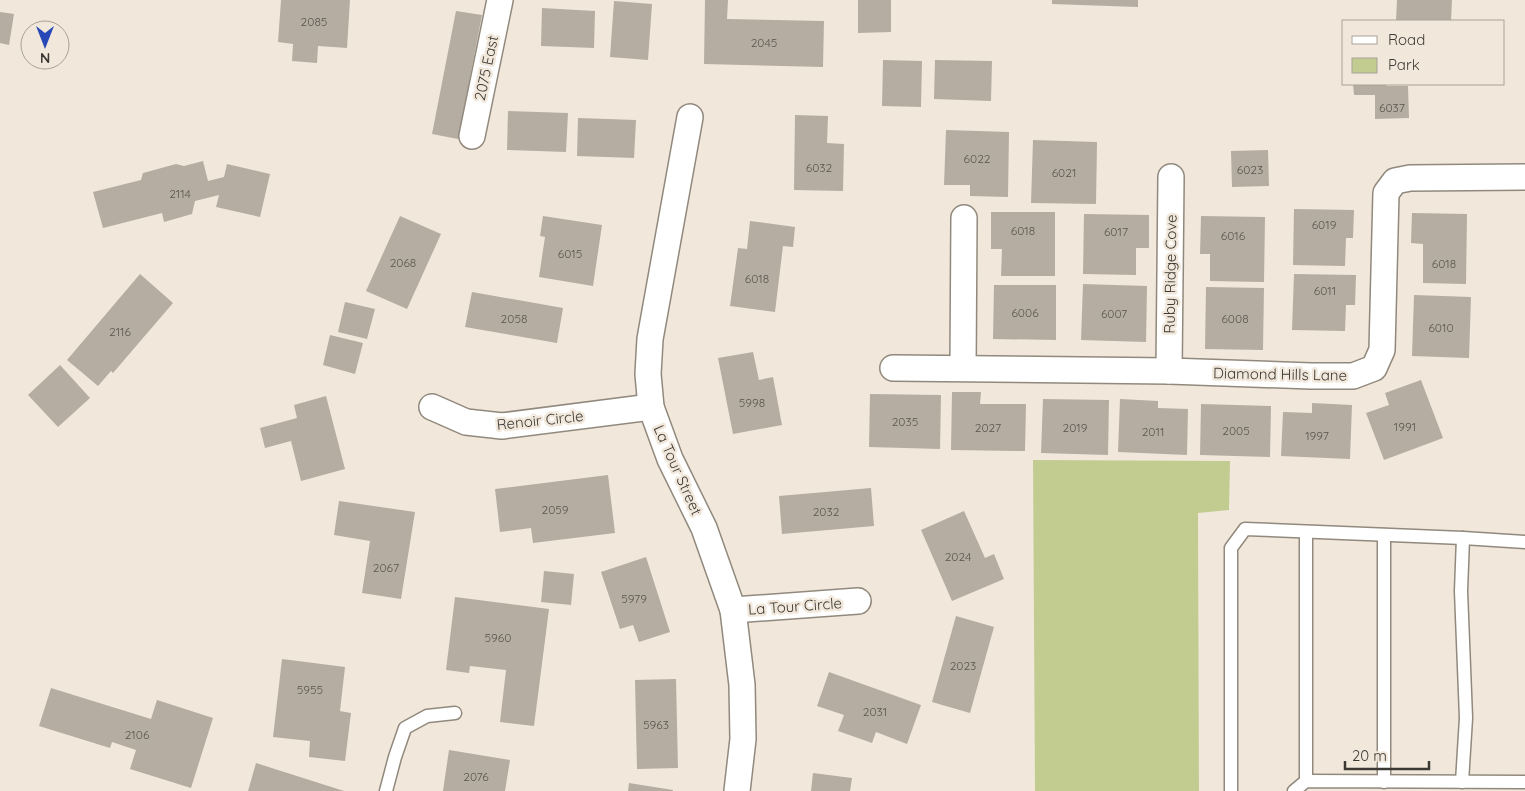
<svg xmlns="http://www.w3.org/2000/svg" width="1525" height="791" font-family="Quicksand,sans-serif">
<rect width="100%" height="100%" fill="#f1e8db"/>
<polygon fill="#c2cc90" points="1033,460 1230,461 1229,510 1198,513 1199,791 1035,791"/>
<g fill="#b5ada1">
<polygon points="281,0 350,0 347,48 318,46 317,63 292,61 293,44 278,42"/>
<polygon points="705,0 728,0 727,19 824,21 823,67 704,64"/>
<polygon points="858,0 891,0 891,32 858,33"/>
<polygon points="1052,0 1138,0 1138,7 1052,4"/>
<polygon points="1397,0 1452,0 1451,21 1396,21"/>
<polygon points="614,1 652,4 648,60 610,57"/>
<polygon points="542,8 595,11 594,48 541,46"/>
<polygon points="456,11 482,15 458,139 432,134"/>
<polygon points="0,12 14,14 9,45 0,43"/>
<polygon points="883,60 922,61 921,107 882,106"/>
<polygon points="935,60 992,61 991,101 934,99"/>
<polygon points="1353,84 1386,84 1386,86 1408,86 1409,118 1375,119 1375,95 1354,95"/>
<polygon points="508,111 568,113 566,152 507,150"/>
<polygon points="795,115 828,116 827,143 844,144 843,191 794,190"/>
<polygon points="578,118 636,120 634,158 577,156"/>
<polygon points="946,130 1009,132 1008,197 970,196 970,185 944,185"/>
<polygon points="1033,140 1097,142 1096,204 1031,203"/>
<polygon points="1268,150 1269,186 1232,187 1231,151"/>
<polygon points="203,161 208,181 224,177 227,164 270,174 260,217 216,207 219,195 195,201 192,214 164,222 162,213 103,228 93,192 141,180 143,173 176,164 184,166"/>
<polygon points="1294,209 1354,210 1353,238 1346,238 1345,266 1293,265"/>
<polygon points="991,212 1055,212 1055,276 1001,276 1002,249 991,249"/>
<polygon points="1412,213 1467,214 1466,284 1423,283 1423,244 1411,243"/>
<polygon points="1084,214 1149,215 1149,248 1136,248 1136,275 1083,274"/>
<polygon points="400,216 441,234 407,309 366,291"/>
<polygon points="543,216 602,225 593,286 539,277 545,237 540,236"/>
<polygon points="1201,216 1265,217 1264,282 1210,281 1210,254 1200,254"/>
<polygon points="750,221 795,227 793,247 783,246 775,312 730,306 738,248 747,249"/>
<polygon points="140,274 173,303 113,373 111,371 98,386 67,360"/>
<polygon points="1294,274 1356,275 1355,305 1346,305 1345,331 1292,330"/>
<polygon points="1083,284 1147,286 1146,342 1081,340"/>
<polygon points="994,285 1056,285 1056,340 993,339"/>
<polygon points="1206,287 1264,288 1263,350 1205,349"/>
<polygon points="472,292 563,308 557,343 465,327"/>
<polygon points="1414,295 1471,297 1469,358 1412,356"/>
<polygon points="345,302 375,309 367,339 338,332"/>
<polygon points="330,335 363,343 355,374 323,365"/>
<polygon points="753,352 759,380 773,377 782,425 733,434 718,358"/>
<polygon points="60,365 90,398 58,427 28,395"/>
<polygon points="1421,380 1443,438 1384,460 1366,413 1389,405 1385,393"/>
<polygon points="952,392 981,392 980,404 1026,404 1025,451 951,450"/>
<polygon points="870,394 941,395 940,449 869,447"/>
<polygon points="326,396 345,469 301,481 291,441 265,448 260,428 297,418 294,405"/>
<polygon points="1043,399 1109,400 1108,455 1041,453"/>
<polygon points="1120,399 1158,401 1158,408 1188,409 1187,455 1118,452"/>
<polygon points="1312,403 1352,405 1350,459 1281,456 1283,412 1312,413"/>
<polygon points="1201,404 1271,406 1270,457 1200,455"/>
<polygon points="608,475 615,533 533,543 531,528 500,532 495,489"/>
<polygon points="871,488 874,526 782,534 779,496"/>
<polygon points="339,501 415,512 401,599 362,593 370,541 334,535"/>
<polygon points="964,511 985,558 994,554 1004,579 952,601 921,530"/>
<polygon points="646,557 670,632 639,642 633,625 620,629 601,572"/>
<polygon points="544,571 574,574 571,605 541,602"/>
<polygon points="455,597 549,609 534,726 500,722 506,670 470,666 469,673 446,670"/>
<polygon points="956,616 994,627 970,713 932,702"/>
<polygon points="282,659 345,667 340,711 351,713 345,761 309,757 310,741 273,737"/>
<polygon points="829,672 921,705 907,744 876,732 872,743 838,731 844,715 817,706"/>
<polygon points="676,679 678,768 637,769 635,680"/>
<polygon points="51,688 151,719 157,700 213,718 191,788 130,769 136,750 112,742 110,748 39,726"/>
<polygon points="449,750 510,760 505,791 443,791"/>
<polygon points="256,763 344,791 248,791"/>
<polygon points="813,773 852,778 850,791 811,791"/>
<polygon points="629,783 673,790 673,791 628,791"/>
</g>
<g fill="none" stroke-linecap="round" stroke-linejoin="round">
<g stroke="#91897d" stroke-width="15">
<g id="service">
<polyline points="1306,532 1306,781"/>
<polyline points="1384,535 1384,782"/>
<polyline points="1462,782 1466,718 1461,591 1463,538 1525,542"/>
<polyline points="386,791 395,757 405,728 427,716 455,713"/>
<polyline points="1231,791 1231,548 1245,529 1463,538"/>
<polyline points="1294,791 1306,781 1525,782"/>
</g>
</g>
<g stroke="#91897d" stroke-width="28">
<g id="minor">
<polyline points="690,117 650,339 648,374 651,407 670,459 704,528 733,610 742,685 743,739 737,791"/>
<polyline points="472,136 500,0"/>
<polyline points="893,368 1169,371 1311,376 1353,376 1374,368 1382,350 1386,193 1395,181 1410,178 1525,177"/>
<polyline points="963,368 964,218"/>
<polyline points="1169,371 1171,177"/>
<polyline points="432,407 466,422 502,426 651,407"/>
<polyline points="733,610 858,601"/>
</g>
</g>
<use href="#service" stroke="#fff" stroke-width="12"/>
<use href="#minor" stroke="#fff" stroke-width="25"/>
</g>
<g text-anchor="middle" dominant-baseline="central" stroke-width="5" stroke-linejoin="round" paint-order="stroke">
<g font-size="12" fill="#5a564f">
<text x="314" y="21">2085</text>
<text x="764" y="42">2045</text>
<text x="1392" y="107">6037</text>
<text x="977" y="158">6022</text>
<text x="819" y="167">6032</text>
<text x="1250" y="169">6023</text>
<text x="1064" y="172">6021</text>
<text x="180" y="193">2114</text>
<text x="1324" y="224">6019</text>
<text x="1023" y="230">6018</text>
<text x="1116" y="231">6017</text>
<text x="1233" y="235">6016</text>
<text x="570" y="253">6015</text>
<text x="403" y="262">2068</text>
<text x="1444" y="263">6018</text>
<text x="757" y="278">6018</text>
<text x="1325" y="290">6011</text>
<text x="1025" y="312">6006</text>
<text x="1114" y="313">6007</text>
<text x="514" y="318">2058</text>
<text x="1235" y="318">6008</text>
<text x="1441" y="327">6010</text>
<text x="120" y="331">2116</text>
<text x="752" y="402">5998</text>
<text x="905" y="421">2035</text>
<text x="1405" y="426">1991</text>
<text x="988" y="427">2027</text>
<text x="1075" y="427">2019</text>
<text x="1236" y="430">2005</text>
<text x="1153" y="431">2011</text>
<text x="1317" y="435">1997</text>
<text x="555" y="509">2059</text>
<text x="826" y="511">2032</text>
<text x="958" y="556">2024</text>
<text x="386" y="567">2067</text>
<text x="634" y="598">5979</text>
<text x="498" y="637">5960</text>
<text x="963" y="665">2023</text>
<text x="310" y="689">5955</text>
<text x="875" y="711">2031</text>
<text x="656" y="724">5963</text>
<text x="137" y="734">2106</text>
<text x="476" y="776">2076</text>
</g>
<g font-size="15" fill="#3c3934" stroke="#f1e8db">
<text transform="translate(486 68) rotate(-78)">2075 East</text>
<text transform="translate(1170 274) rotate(-89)">Ruby Ridge Cove</text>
<text transform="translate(1280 374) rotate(1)">Diamond Hills Lane</text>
<text transform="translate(540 420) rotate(-6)">Renoir Circle</text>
<text transform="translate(678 470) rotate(66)">La Tour Street</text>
<text transform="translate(795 606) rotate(-4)">La Tour Circle</text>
</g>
</g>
<rect x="1342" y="20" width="162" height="65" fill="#f1e8db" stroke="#a9a298"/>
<rect x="1352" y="36" width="25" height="8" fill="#ffffff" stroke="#a9a298"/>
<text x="1388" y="45" font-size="15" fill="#3c3934">Road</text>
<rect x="1352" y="58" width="25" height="15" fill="#c2cc90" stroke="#a9a298"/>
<text x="1388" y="70" font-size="15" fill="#3c3934">Park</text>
<g transform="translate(45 45) rotate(180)"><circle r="24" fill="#f1e8db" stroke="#a9a298"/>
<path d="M0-4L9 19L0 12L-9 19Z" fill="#2948b8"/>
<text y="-8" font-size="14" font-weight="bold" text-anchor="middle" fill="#3c3934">N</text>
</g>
<path d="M1345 761v8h84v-8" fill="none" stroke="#3c3934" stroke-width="2.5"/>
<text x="1352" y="761" font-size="15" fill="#3c3934" stroke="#f1e8db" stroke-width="4" paint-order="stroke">20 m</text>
</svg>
